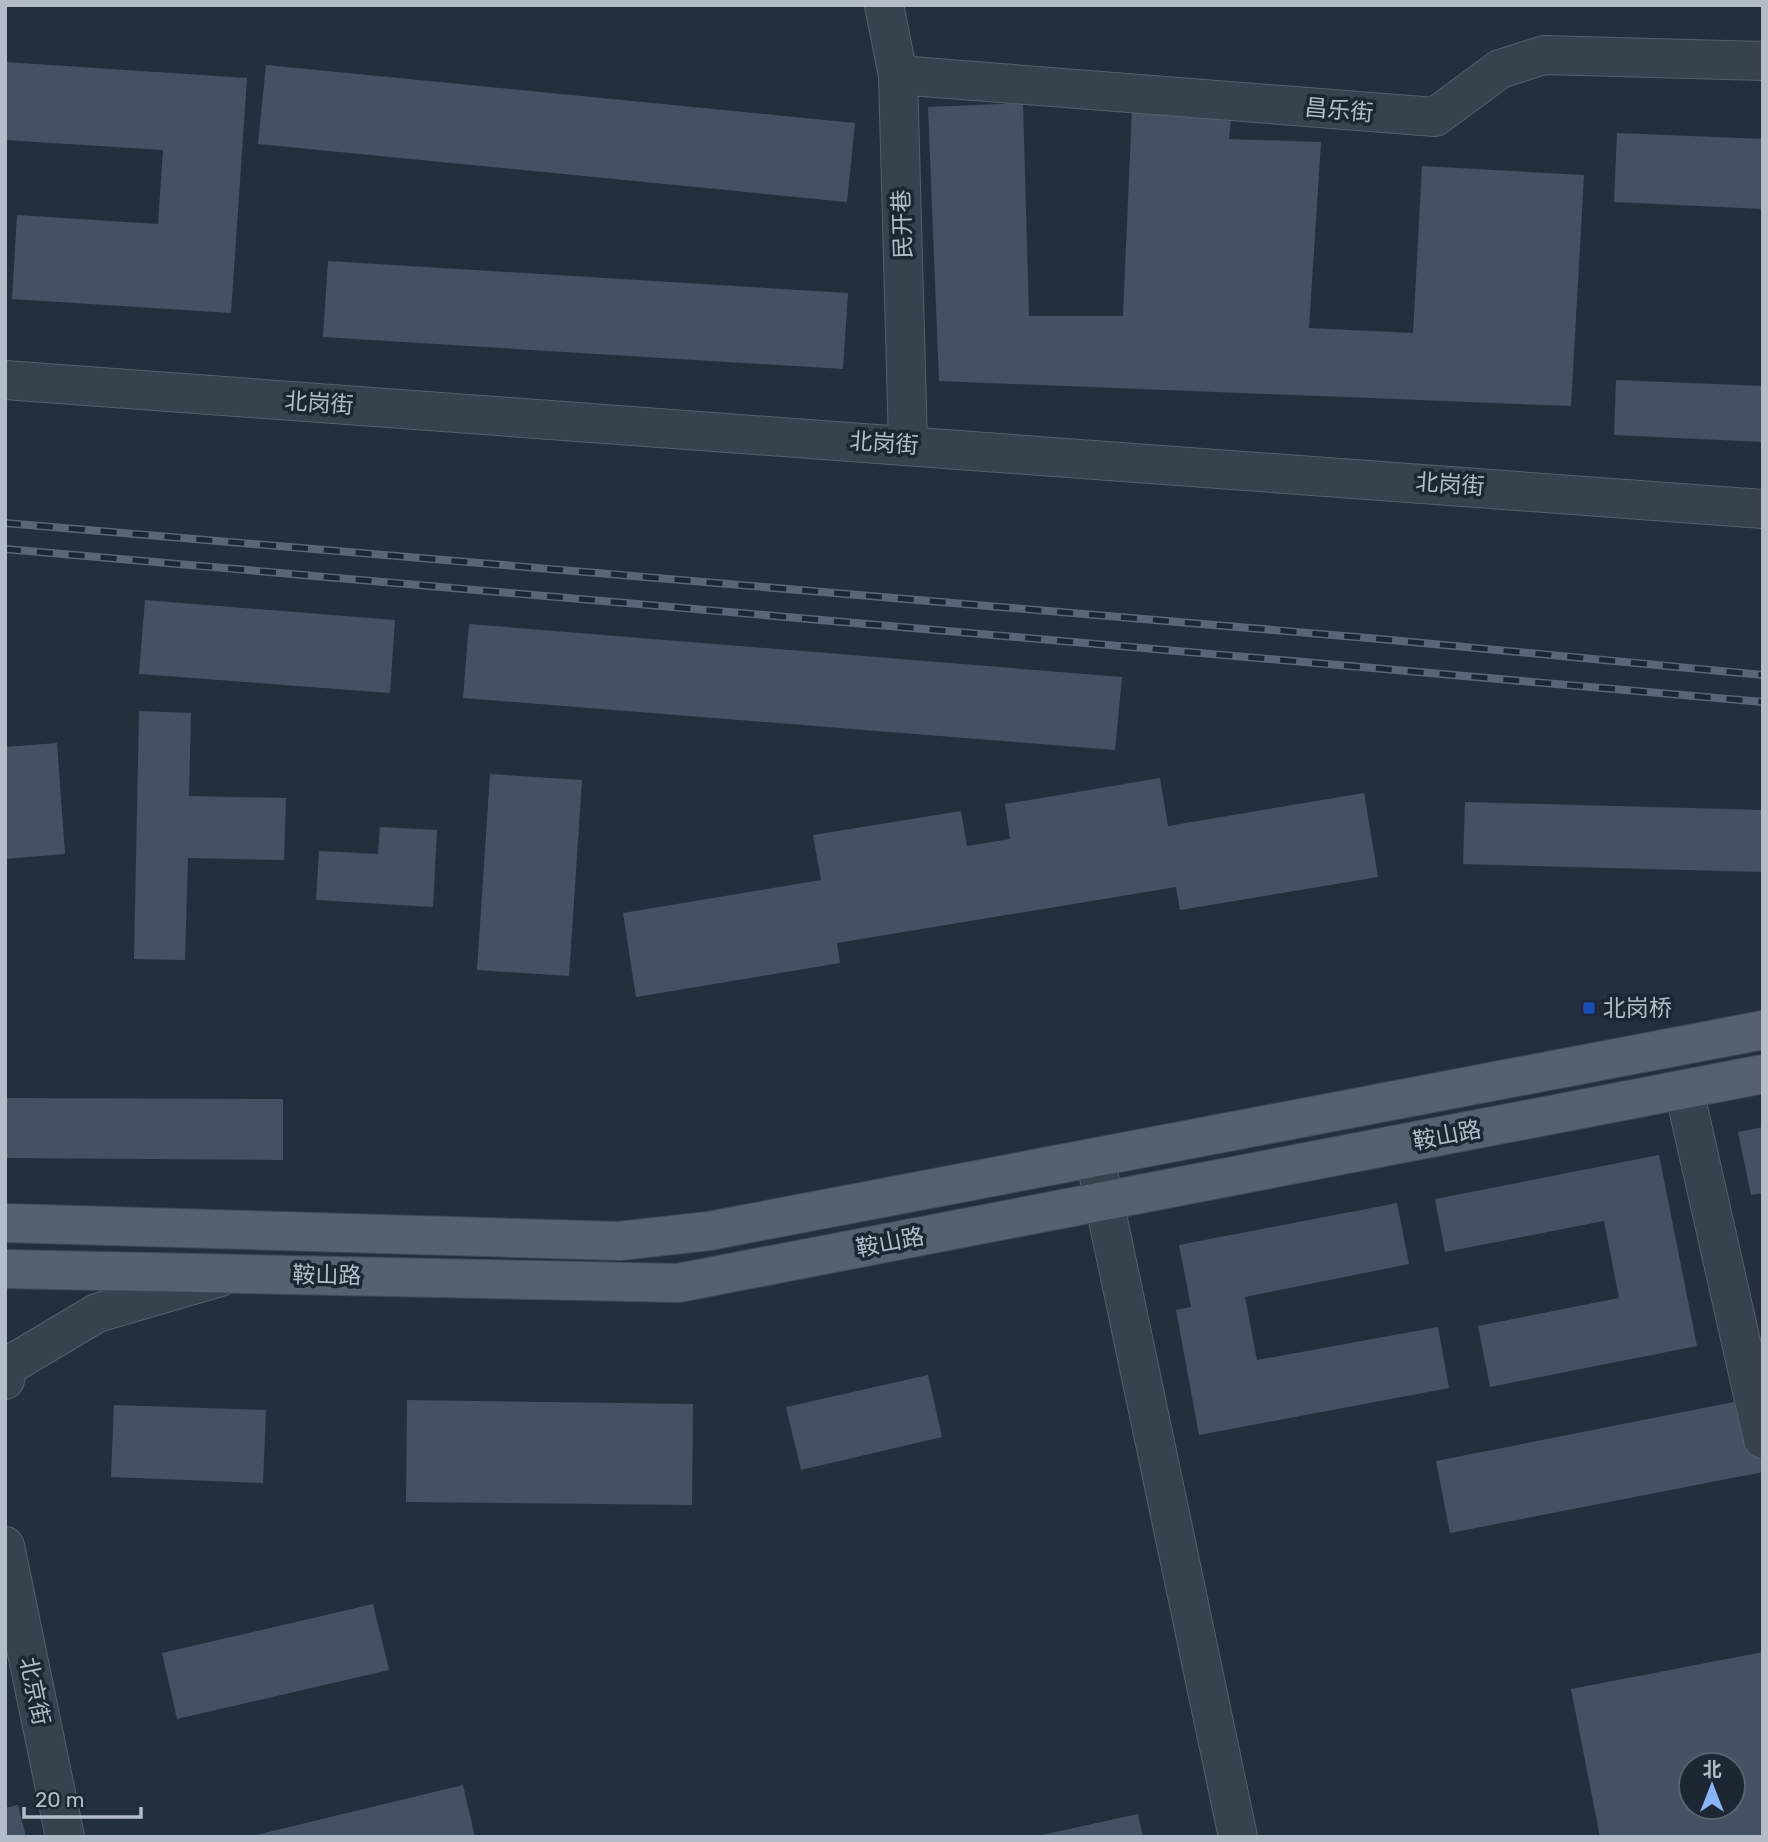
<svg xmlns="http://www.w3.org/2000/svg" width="1768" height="1842" font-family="Rubik,'Noto Sans SC',sans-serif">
<rect width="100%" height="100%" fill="#242f3e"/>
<g fill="#455162" fill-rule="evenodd">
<polygon points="5,62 247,78 231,313 12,299 17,215 158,224 163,150 5,140"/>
<polygon points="266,65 855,123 847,202 258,144"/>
<polygon points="1023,103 1029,316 1123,316 1132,108 1232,109 1229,139 1321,142 1309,328 1413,333 1422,166 1584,175 1571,406 939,381 928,107"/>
<polygon points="1617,133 1763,139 1763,209 1614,202"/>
<polygon points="328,261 848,293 843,369 323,337"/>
<polygon points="1616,380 1763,386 1763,442 1614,435"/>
<polygon points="145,600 395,620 390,693 139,674"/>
<polygon points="469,624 1122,677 1115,750 463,698"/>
<polygon points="139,711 191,713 189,796 286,798 284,860 188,858 185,960 134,959"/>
<polygon points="57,743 65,854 5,859 5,747"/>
<polygon points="490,774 582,780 569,976 477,970"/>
<polygon points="1160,778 1168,826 1364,793 1378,877 1180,910 1176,887 837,943 840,963 636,997 623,913 821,880 813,835 961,811 967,846 1010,839 1005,804"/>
<polygon points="1465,802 1763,810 1763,872 1463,864"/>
<polygon points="380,827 437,830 433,907 316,900 319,851 378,854"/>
<polygon points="5,1098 283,1099 283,1160 5,1158"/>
<polygon points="1763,1127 1763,1193 1751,1195 1738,1132"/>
<polygon points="1659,1155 1697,1346 1490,1387 1478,1326 1619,1298 1604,1221 1445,1252 1435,1199"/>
<polygon points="1397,1203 1409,1264 1245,1297 1257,1360 1438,1327 1449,1388 1199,1435 1176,1310 1191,1307 1179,1245"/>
<polygon points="928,1375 942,1437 801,1470 786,1407"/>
<polygon points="1749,1399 1763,1472 1450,1533 1436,1461"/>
<polygon points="407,1400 693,1404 692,1505 406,1502"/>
<polygon points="114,1405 266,1410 263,1483 111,1477"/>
<polygon points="373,1604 389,1670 177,1719 162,1653"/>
<path d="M1763,1652V1837H1600L1571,1689ZM1691,1765H1733V1807H1691Z"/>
<polygon points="463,1785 475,1837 252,1837 252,1836"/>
<polygon points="18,1805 26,1837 5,1837 5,1808"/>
<polygon points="1138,1814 1143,1837 1037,1837 1037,1836"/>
</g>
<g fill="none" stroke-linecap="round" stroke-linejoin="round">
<g stroke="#565f6c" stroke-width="40">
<g id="minor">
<polyline points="884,5 898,75 908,444"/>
<polyline points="898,75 1435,117 1500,69 1544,55 1763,61"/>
<polyline points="5,380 1763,509"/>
<polyline points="1684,1090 1763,1439"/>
<polyline points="1095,1158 1238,1837"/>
<polyline points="5,1380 8,1366 97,1313 220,1277"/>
<polyline points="5,1546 65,1837"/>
</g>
</g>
<g stroke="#414a57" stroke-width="40">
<g id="major">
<polyline points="5,1223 619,1241 709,1231 1763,1030"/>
<polyline points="5,1269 678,1283 1763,1074"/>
</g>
</g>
<use href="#minor" stroke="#38414e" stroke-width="38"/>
<use href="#major" stroke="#56606e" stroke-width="38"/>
<g stroke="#5a6575" stroke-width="8">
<g id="rail">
<polyline points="5,523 1380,639 1763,675"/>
<polyline points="5,549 1763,702"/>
</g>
</g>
<use href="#rail" stroke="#1d2633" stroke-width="5" stroke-dasharray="16" stroke-linecap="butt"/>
</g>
<rect fill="#1a4fb4" stroke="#1d2633" stroke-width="2.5" x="1582" y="1001" width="14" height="14" rx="3.5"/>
<g text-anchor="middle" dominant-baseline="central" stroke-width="7" stroke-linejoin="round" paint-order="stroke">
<g font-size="23" fill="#b4bcc9" stroke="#1d2633">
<text transform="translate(1339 110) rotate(5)">昌乐街</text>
<text transform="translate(902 224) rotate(-92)">民开巷</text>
<text transform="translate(319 403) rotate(4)">北岗街</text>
<text transform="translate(884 443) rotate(4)">北岗街</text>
<text transform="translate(1450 484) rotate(4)">北岗街</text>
<text transform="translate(1447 1135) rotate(-11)">鞍山路</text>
<text transform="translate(890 1242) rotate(-11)">鞍山路</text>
<text transform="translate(327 1275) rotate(1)">鞍山路</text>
<text transform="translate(35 1691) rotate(78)">北京街</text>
</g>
<g font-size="23" fill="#b4bcc9" stroke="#1d2633" text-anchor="start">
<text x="1603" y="1008">北岗桥</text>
</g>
</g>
<rect width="1768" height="1842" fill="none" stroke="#b4bcc9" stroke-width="14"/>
<g transform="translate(1712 1786)"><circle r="33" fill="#1d2633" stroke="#59626f" stroke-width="2"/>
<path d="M0-5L12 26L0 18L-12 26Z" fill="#8ab4f8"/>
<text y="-10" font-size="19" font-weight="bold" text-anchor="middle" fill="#b4bcc9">北</text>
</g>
<path d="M24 1807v10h117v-10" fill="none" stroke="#b4bcc9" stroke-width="3.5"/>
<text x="35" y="1807" font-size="21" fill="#b4bcc9" stroke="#1d2633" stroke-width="5" paint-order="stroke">20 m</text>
</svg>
